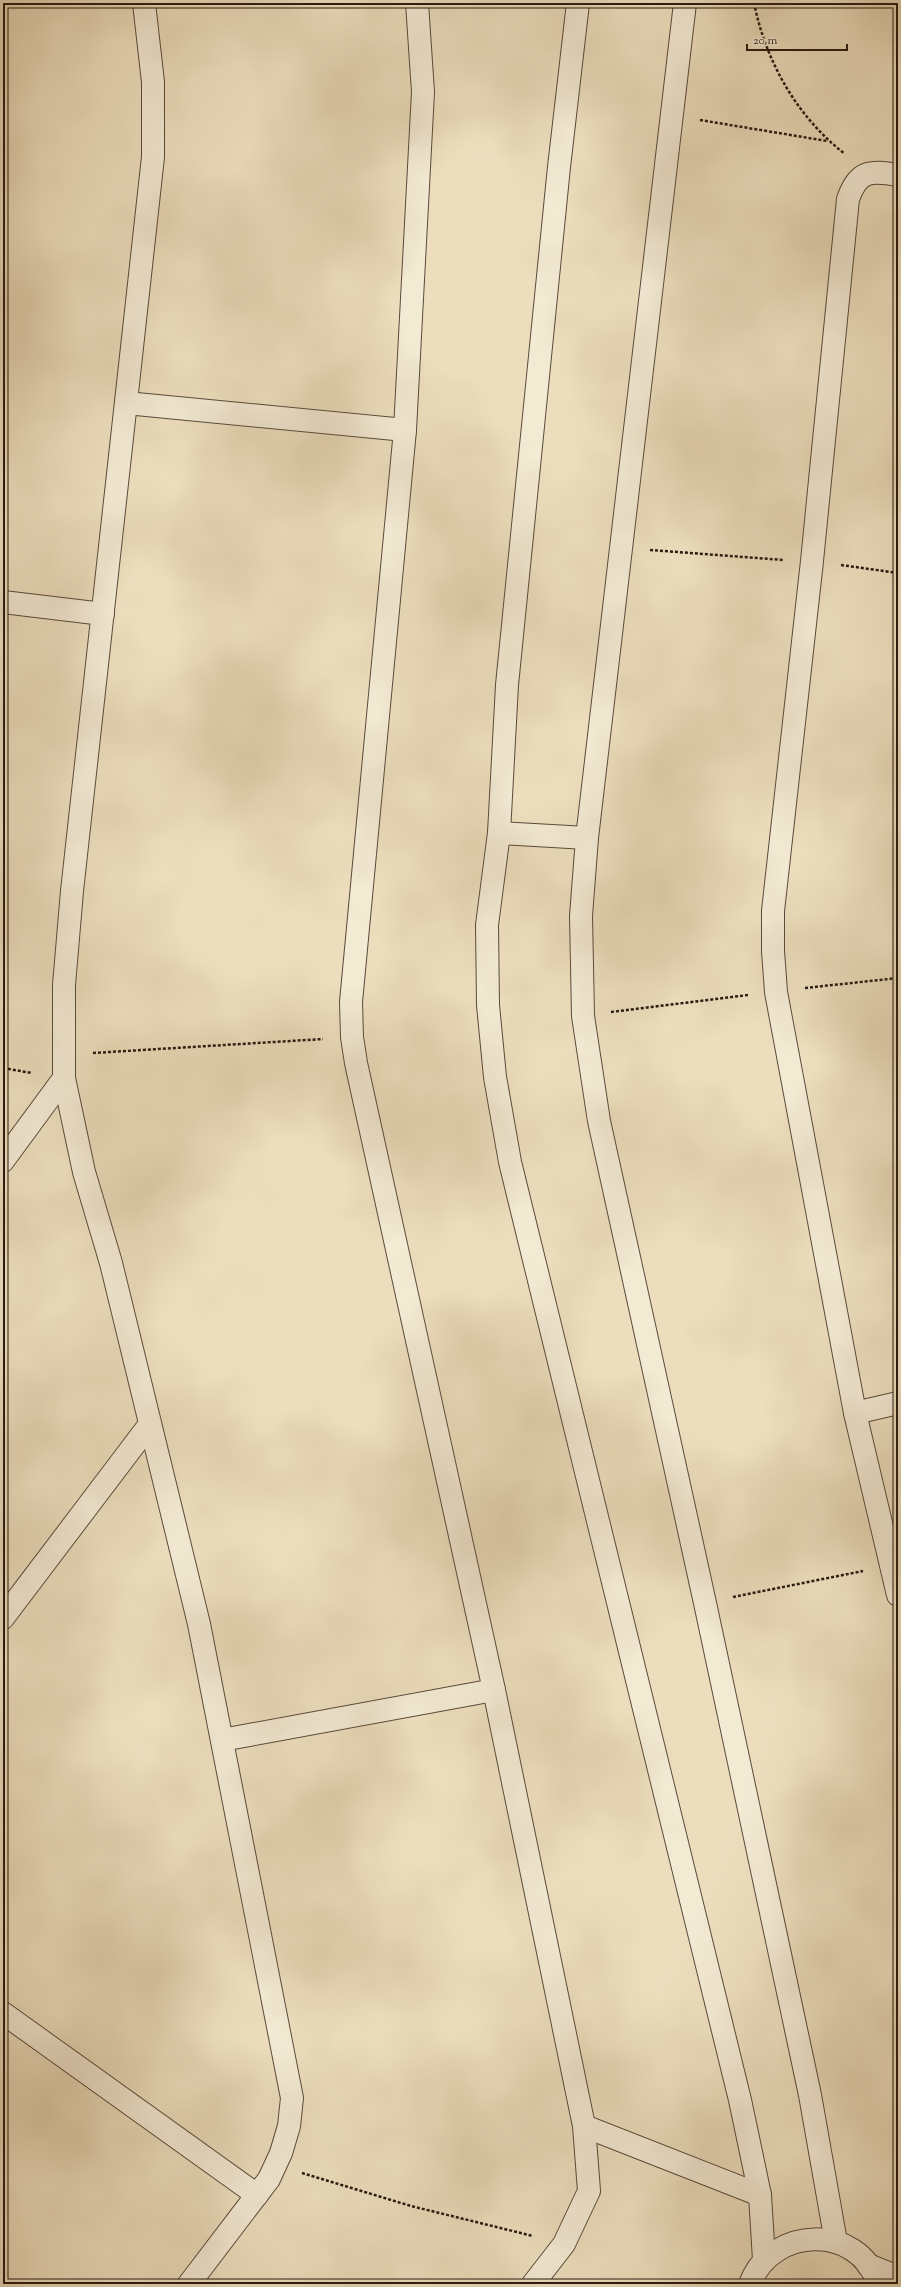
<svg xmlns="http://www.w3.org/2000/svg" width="901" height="2287" font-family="'Sorts Mill Goudy',serif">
<rect width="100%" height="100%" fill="#ecdebd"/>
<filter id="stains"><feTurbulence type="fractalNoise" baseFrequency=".005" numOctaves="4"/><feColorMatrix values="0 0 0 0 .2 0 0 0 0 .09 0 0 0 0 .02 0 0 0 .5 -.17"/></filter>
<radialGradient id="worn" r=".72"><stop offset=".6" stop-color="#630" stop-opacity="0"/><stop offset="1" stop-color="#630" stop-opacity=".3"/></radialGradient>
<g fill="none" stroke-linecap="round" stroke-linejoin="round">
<g stroke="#5a4a3b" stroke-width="24">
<g id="minor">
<polyline points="144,3 153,82 153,157 72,891 64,985 64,1078 84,1172 111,1263 199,1624 292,2098 289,2126 281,2153 269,2179 189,2284"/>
<polyline points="417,3 423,92 405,430 351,1002 352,1037 356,1063 494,1690 584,2126 589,2191 564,2244 533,2284"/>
<polyline points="578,3 559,167 507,685 499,833 487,925 488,1005 495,1077 510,1162 740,2100 760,2195 764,2260"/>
<polyline points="685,3 587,838 581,916 583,1016 599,1121 705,1603 810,2095 836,2242"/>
<path d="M898,175C869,170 858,171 848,199L812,561L773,911V951L776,992L855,1413L898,1595"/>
<polyline points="126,403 405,430"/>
<polyline points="3,602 103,614"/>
<polyline points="499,833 587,838"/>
<polyline points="3,1161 64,1078"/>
<polyline points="855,1413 898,1403"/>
<polyline points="3,1618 150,1424"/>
<polyline points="222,1740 494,1690"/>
<polyline points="3,2013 257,2195"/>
<polyline points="584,2126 760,2195"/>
<polyline points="868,2265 898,2277"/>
<path d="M750,2284C771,2226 859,2223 878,2284"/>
</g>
</g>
<g stroke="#291910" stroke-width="2.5" stroke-dasharray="3 2" stroke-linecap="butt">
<path d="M754,3C766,62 797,117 845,154"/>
<polyline points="700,120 827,141"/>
<polyline points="650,550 784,560"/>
<polyline points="841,565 898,573"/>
<polyline points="805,988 898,978"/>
<polyline points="611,1012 748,995"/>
<polyline points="93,1053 323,1039"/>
<polyline points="3,1068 32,1073"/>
<polyline points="733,1597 863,1571"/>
<polyline points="302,2173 411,2206 533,2236"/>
</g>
<use href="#minor" stroke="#f3ead4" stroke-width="22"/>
</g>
<rect width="901" height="2287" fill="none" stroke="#ecdebd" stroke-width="16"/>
<rect x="4" y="4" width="893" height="2279" fill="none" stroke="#291910" stroke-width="2"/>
<rect x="8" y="8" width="885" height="2271" fill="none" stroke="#291910"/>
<path d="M747 44v6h100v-6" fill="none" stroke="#291910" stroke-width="2"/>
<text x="753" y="44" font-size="12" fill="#291910" stroke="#f3ead4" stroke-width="3" paint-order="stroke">20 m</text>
<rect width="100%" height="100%" filter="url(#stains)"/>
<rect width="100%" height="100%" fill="url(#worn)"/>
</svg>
